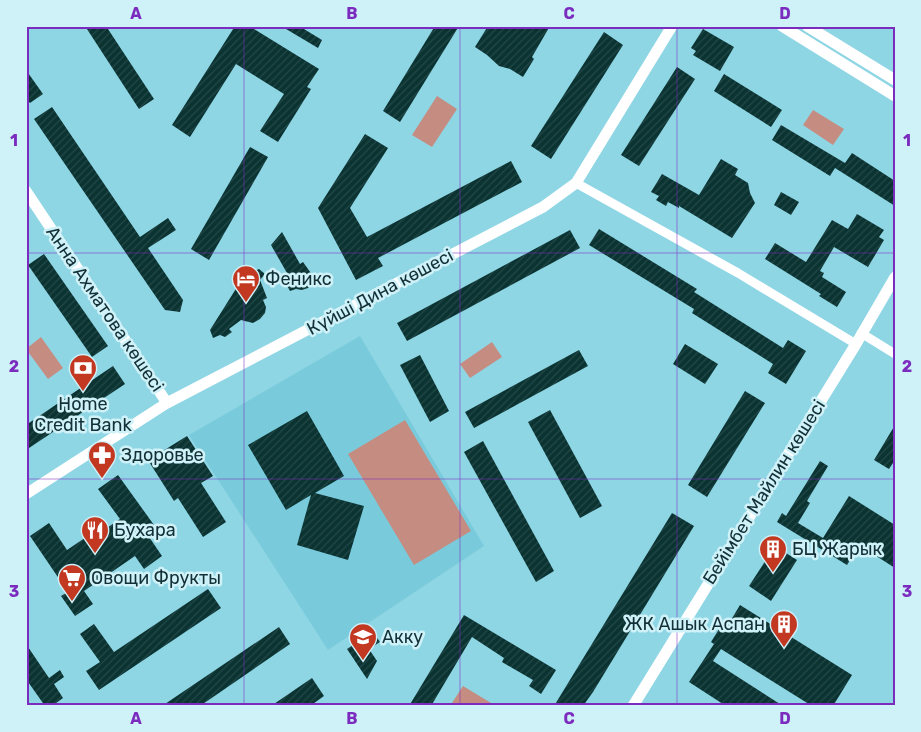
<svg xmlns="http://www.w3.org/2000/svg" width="921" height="732" font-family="Rubik,sans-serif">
<defs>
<pattern id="building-hatch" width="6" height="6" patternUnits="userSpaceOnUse" patternTransform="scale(1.25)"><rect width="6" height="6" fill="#0a3332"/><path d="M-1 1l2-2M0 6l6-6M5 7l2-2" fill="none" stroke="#244848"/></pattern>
</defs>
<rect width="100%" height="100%" fill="#8fd6e5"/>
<polygon fill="#79cbdc" points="360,336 484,546 328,650 189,435"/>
<g fill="#c58c81">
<polygon points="437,96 457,109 432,147 412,135"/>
<polygon points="813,110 844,129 833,145 803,125"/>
<polygon points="41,337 63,368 48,379 26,349"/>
<polygon points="492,342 502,357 470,378 460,364"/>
<polygon points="405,420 471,531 414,565 348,454"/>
<polygon points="463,686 496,706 450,706"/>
</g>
<g fill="url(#building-hatch)">
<polygon points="85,26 106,26 154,99 139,109"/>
<polygon points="235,26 249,26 319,69 307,87 311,89 278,142 260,131 284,94 236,64 190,137 172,125"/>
<polygon points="281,26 299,26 322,40 318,48"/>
<polygon points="435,26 459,26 400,122 383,111"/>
<polygon points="488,26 550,26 532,57 534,59 523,77 510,69 499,66 487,55 475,47"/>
<polygon points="703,29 734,47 720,71 693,55 696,51 691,48"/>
<polygon points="604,32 623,45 551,159 531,146"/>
<polygon points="677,67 695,79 639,166 621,155"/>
<polygon points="26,70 43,94 30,103 26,98"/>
<polygon points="724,74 782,110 771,127 714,91"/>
<polygon points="52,107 140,237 168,218 176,230 148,248 183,300 180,312 165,310 34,119"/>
<polygon points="781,125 845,163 852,153 895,181 895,206 835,168 830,176 772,140"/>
<polygon points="365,134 388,148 350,208 367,237 511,161 522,182 378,258 383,266 356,280 318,208"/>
<polygon points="250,147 268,157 209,260 191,249"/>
<polygon points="721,159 738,169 735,175 748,183 750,193 755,203 732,238 679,206 679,208 668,202 666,206 656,200 659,196 651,192 662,174 699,195"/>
<polygon points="781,192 799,202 791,215 774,205"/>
<polygon points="857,214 884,230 879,237 884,240 868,267 834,247 820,271 824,273 822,277 846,292 837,307 819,296 821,294 765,259 775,243 806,262 832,220 848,229"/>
<polygon points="599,229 697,289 694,292 783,348 788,340 806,351 786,384 768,373 773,364 692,313 694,309 589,245"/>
<polygon points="570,230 580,248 407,341 397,323"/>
<polygon points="282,232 300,264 303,262 313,276 312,283 308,288 302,290 296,289 290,291 282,277 287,273 271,245"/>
<polygon points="44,254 108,346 92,357 28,265"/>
<polygon points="259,269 265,274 260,280 267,298 263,300 266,307 265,313 260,319 253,323 241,320 229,329 232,332 225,337 220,335 213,338 210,330 244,276"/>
<polygon points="685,344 718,364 705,384 673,364"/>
<polygon points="579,350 588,366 474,428 465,412"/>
<polygon points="420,355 449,411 430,422 400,365"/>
<polygon points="113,366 125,384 26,450 26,425"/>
<polygon points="745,391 765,403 707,497 688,485"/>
<polygon points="550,410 602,506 580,518 528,422"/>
<polygon points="307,411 344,476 315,493 364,506 348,560 297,545 311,495 286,510 248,445"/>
<polygon points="895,425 895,460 889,469 874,460"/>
<polygon points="187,436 213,476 201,483 226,522 203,537 178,498 174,501 146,457 156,450 158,454"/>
<polygon points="483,441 554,571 536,582 464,452"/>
<polygon points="820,461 828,466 807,501 810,503 798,523 823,538 849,496 895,525 895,568 859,545 847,565 777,522 782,513 786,516"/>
<polygon points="118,475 154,525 145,531 162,556 144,569 135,556 84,591 93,604 75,616 61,596 68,592 30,536 49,523 67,550 101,527 104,530 120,519 98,489"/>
<polygon points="672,513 694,526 593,692 583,706 554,706"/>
<polygon points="775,546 797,560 771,601 749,586"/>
<polygon points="208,589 221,608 99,690 86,671 100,662 80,634 94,624 114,652"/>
<polygon points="740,605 852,675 833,706 812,706 721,649 713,661 783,706 726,706 689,682 714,644 711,642 726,618 731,620"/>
<polygon points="464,615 556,670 541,694 529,686 533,680 502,662 504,658 472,637 431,706 409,706"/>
<polygon points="279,627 290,644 200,706 162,706"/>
<polygon points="373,632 380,642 369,649 377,661 367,679 347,649"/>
<polygon points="26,644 49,678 60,670 64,677 54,684 63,698 52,706 45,706 26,679"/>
<polygon points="312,678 324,696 310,706 271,706"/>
</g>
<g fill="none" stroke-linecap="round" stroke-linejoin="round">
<g stroke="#fff" stroke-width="9">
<polyline points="576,183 738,273 856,344"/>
<polyline points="861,333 895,354"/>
</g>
<g stroke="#fff" stroke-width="11">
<polyline points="782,26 895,96"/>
<polyline points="807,26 895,80"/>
<polyline points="26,191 167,403"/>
<polyline points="26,494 167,403 543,207 576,183 672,26"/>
<polyline points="633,706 856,344 895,277"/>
</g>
</g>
<path fill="none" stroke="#7b2cbf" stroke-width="1" stroke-opacity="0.55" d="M244,26V706M460,26V706M677,26V706M26,253H895M26,479H895"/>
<defs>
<g id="hotel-pin" transform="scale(1.4375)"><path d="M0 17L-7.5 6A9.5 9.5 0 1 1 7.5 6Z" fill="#c33821" stroke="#cff1f8"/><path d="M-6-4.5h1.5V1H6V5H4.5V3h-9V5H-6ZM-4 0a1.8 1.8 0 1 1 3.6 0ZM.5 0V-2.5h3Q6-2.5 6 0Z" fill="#fff"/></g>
<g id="bank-pin" transform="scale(1.4375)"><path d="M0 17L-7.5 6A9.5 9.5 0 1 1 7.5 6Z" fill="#c33821" stroke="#cff1f8"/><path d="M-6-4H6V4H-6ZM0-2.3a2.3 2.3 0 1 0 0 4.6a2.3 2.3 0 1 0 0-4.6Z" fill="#fff"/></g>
<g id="pharmacy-pin" transform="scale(1.4375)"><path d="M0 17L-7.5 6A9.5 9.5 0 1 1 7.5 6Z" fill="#c33821" stroke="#cff1f8"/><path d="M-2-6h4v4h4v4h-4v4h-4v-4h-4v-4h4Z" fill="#fff"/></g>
<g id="restaurant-pin" transform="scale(1.4375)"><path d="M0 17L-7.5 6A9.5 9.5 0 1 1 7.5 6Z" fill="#c33821" stroke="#cff1f8"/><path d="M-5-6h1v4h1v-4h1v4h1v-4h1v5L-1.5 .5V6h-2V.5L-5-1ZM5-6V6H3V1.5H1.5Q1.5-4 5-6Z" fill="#fff"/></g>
<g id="building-pin" transform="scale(1.4375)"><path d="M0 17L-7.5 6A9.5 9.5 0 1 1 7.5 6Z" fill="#c33821" stroke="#cff1f8"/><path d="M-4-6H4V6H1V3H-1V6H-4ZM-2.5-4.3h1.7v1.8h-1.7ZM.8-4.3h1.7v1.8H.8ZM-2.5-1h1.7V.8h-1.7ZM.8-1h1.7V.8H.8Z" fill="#fff"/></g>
<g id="supermarket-pin" transform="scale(1.4375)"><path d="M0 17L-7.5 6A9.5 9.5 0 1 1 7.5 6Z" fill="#c33821" stroke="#cff1f8"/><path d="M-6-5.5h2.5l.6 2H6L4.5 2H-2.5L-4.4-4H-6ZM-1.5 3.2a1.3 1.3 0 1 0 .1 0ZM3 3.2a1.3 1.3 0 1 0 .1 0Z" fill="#fff"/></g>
<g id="school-pin" transform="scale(1.4375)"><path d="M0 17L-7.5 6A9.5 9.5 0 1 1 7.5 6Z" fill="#c33821" stroke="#cff1f8"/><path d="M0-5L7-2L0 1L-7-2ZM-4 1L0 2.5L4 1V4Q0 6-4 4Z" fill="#fff"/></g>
</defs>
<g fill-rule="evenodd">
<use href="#hotel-pin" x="246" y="279"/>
<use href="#bank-pin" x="83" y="368"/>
<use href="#pharmacy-pin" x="102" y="455"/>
<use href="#restaurant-pin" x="95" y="530"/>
<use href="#building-pin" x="773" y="549"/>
<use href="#supermarket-pin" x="72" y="578"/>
<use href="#building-pin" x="784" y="624"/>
<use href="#school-pin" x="363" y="637"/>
</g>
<g text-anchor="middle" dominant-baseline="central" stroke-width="5" stroke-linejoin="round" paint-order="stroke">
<g font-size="18" fill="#123036" stroke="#cff1f8" text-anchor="start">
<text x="265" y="279">Феникс</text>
<text x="83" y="404" text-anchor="middle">Home<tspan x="83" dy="21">Credit Bank</tspan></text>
<text x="121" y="455">Здоровье</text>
<text x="114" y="530">Бухара</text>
<text x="792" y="549">БЦ Жарык</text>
<text x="91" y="578">Овощи Фрукты</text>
<text x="765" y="624" text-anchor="end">ЖК Ашык Аспан</text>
<text x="382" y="637">Акку</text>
</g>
<g font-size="18" fill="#123036" stroke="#cff1f8">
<text transform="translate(380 292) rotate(-28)">Күйші Дина көшесі</text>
<text transform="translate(105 309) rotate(56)">Анна Ахматова көшесі</text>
<text transform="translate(764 492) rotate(-58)">Бейімбет Майлин көшесі</text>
</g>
</g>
<rect width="921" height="732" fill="none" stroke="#cff1f8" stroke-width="55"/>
<rect x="28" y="28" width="866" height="676" fill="none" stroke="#7b2cbf" stroke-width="2"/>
<g font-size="16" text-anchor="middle" font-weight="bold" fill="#7b2cbf">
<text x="136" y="19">A</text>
<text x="352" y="19">B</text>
<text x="569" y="19">C</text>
<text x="785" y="19">D</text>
<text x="14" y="146">1</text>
<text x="907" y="146">1</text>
<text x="14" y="372">2</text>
<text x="907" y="372">2</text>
<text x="14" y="597">3</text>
<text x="907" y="597">3</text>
<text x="136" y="724">A</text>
<text x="352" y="724">B</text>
<text x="569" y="724">C</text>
<text x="785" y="724">D</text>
</g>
</svg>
